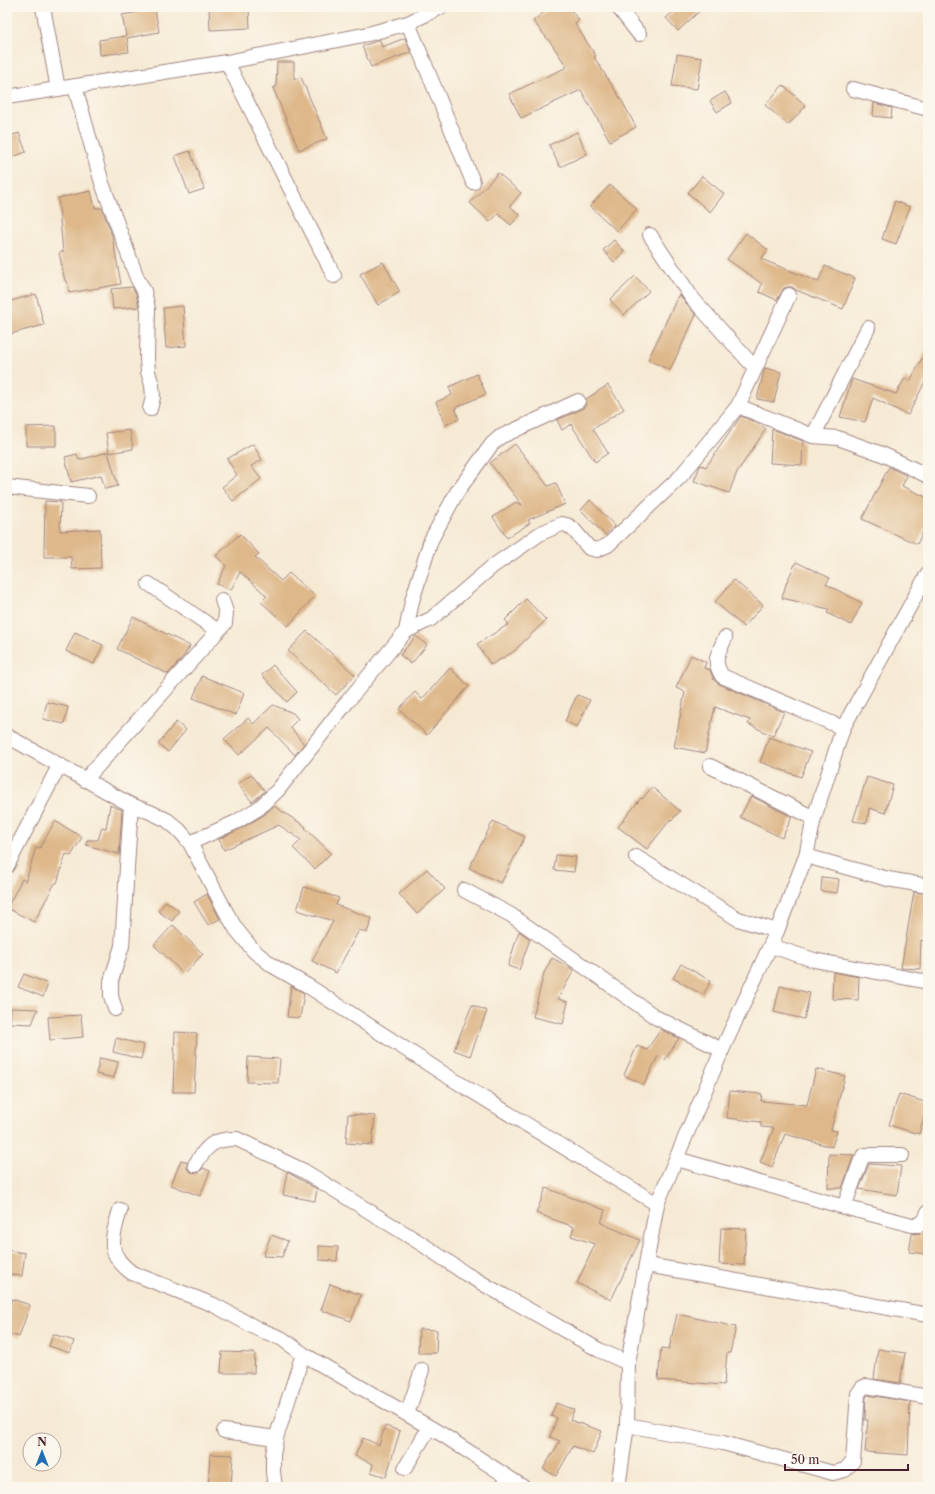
<svg xmlns="http://www.w3.org/2000/svg" width="935" height="1494" font-family="'Libre Caslon Text',serif">
<rect width="100%" height="100%" fill="#fbf7ec"/>
<filter id="ink" filterUnits="userSpaceOnUse"><feTurbulence type="fractalNoise" baseFrequency=".025" numOctaves="2"/><feDisplacementMap in="SourceGraphic" scale="8" xChannelSelector="R" yChannelSelector="G"/><feConvolveMatrix kernelMatrix="1 2 1 2 8 2 1 2 1" color-interpolation-filters="sRGB"/></filter>
<filter id="wash" filterUnits="userSpaceOnUse"><feTurbulence type="fractalNoise" baseFrequency=".012" numOctaves="4" result="noise"/><feDisplacementMap in="SourceGraphic" scale="16" xChannelSelector="R" yChannelSelector="G"/><feGaussianBlur stdDeviation="0.9" result="paint"/><feColorMatrix in="noise" values="0 0 0 0 0 0 0 0 0 0 0 0 0 0 0 0 0 1.4 0 .05"/><feComposite in="paint" operator="in"/></filter>
<g filter="url(#wash)">
<rect width="100%" height="100%" fill="#f6ead5"/>
<g id="blocks">
<g fill="#deb88a">
<polygon points="249,7 250,28 210,30 209,8"/>
<polygon points="551,7 568,7 579,20 575,24 596,56 594,57 622,101 636,127 610,141 581,90 521,118 509,94 567,67 551,43 533,21"/>
<polygon points="679,7 704,7 678,31 666,18"/>
<polygon points="155,9 159,32 127,38 129,52 100,55 99,40 126,36 122,15"/>
<polygon points="405,38 411,52 371,67 362,46 380,40 382,47"/>
<polygon points="677,54 702,58 697,89 672,86"/>
<polygon points="277,62 294,62 294,79 301,77 327,139 299,150 273,88 276,87"/>
<polygon points="783,85 806,106 788,125 765,105"/>
<polygon points="725,92 732,103 717,112 710,101"/>
<polygon points="874,103 892,108 891,118 873,116"/>
<polygon points="577,132 587,154 560,167 549,145"/>
<polygon points="19,133 26,152 7,159 7,137"/>
<polygon points="190,151 204,189 189,194 175,156"/>
<polygon points="498,173 521,193 510,206 520,215 511,225 498,214 490,222 470,203"/>
<polygon points="702,176 724,194 710,212 688,193"/>
<polygon points="610,185 637,209 617,231 590,206"/>
<polygon points="91,191 95,208 102,208 112,235 121,284 69,293 67,281 65,281 59,253 63,252 58,198"/>
<polygon points="895,201 910,207 896,244 882,239"/>
<polygon points="746,233 768,250 761,259 818,282 825,266 855,278 843,309 796,290 792,287 788,287 784,288 777,300 759,292 762,284 727,259"/>
<polygon points="614,240 624,251 614,262 603,250"/>
<polygon points="383,262 400,292 378,305 360,274"/>
<polygon points="635,276 649,291 624,315 610,300"/>
<polygon points="132,287 136,294 139,307 113,309 111,289"/>
<polygon points="36,294 44,325 10,334 7,322 7,302"/>
<polygon points="679,294 696,315 670,370 648,360"/>
<polygon points="183,306 186,346 166,348 163,308"/>
<polygon points="928,347 928,376 908,415 873,398 865,422 840,417 852,379 896,394 905,378 910,381"/>
<polygon points="765,368 781,372 774,402 757,399"/>
<polygon points="477,374 486,394 455,408 459,419 445,425 436,402 452,395 449,387"/>
<polygon points="608,385 624,409 593,429 608,453 595,462 571,424 562,430 557,420 582,409 585,406 586,399"/>
<polygon points="741,416 755,422 766,429 737,472 729,493 694,481 700,466 701,465 706,467"/>
<polygon points="56,426 56,446 26,446 26,427"/>
<polygon points="772,429 803,441 802,465 770,463"/>
<polygon points="130,430 133,449 109,453 106,433"/>
<polygon points="253,444 262,460 251,466 261,479 233,501 222,487 237,475 227,459"/>
<polygon points="515,444 548,486 556,483 565,504 528,520 530,523 507,538 493,517 516,502 522,505 490,463"/>
<polygon points="108,452 118,486 105,489 101,475 71,482 65,457 77,454 79,460"/>
<polygon points="889,467 907,476 902,486 928,498 928,522 917,544 862,519"/>
<polygon points="590,500 615,526 605,535 581,510"/>
<polygon points="45,501 61,502 60,531 100,529 101,568 72,569 71,557 44,557"/>
<polygon points="240,534 259,554 255,557 281,581 289,573 315,596 288,626 261,602 267,596 240,572 231,590 217,584 226,566 216,556"/>
<polygon points="796,562 830,578 826,584 862,603 851,625 827,613 829,609 782,598 786,584"/>
<polygon points="734,580 763,605 744,627 715,602"/>
<polygon points="526,599 546,620 513,652 491,665 477,644 509,624 505,620"/>
<polygon points="133,617 190,646 184,656 168,674 117,649"/>
<polygon points="307,631 355,675 336,695 288,651"/>
<polygon points="75,632 103,645 94,664 66,651"/>
<polygon points="416,636 427,645 411,664 400,655"/>
<polygon points="691,655 706,662 704,668 710,670 714,680 719,684 784,712 773,736 748,724 750,720 715,707 705,753 674,747 685,692 676,688"/>
<polygon points="273,665 297,692 287,702 262,675"/>
<polygon points="450,668 469,686 427,735 399,709 415,692 422,699"/>
<polygon points="202,676 244,693 236,715 193,698"/>
<polygon points="577,695 590,700 577,727 565,721"/>
<polygon points="47,702 68,707 64,724 43,719"/>
<polygon points="273,705 293,713 298,719 290,727 304,744 295,755 269,728 239,755 224,739 248,718 253,724"/>
<polygon points="176,722 186,730 168,752 158,744"/>
<polygon points="769,737 811,752 801,777 760,762"/>
<polygon points="251,774 265,791 252,802 238,784"/>
<polygon points="867,777 893,785 885,813 869,808 867,823 853,821"/>
<polygon points="652,787 680,811 672,820 671,819 647,849 618,827 641,798 642,799"/>
<polygon points="751,796 792,817 782,838 740,817"/>
<polygon points="110,805 122,810 119,854 86,845 87,840 98,840 102,827 106,828"/>
<polygon points="274,806 306,827 305,828 331,853 315,869 293,848 301,840 279,825 224,850 219,839 240,829 264,815"/>
<polygon points="55,821 82,837 71,856 66,854 57,883 55,883 34,922 7,908 22,879 26,881 36,847 40,848"/>
<polygon points="493,821 525,837 501,883 469,868"/>
<polygon points="556,855 576,857 574,872 554,870"/>
<polygon points="427,869 445,889 417,914 399,894"/>
<polygon points="822,877 839,879 837,893 821,891"/>
<polygon points="304,887 339,898 336,905 372,918 367,933 359,930 336,973 312,961 333,921 297,910"/>
<polygon points="914,892 928,894 928,942 921,940 920,969 901,968"/>
<polygon points="207,894 220,919 208,925 194,902"/>
<polygon points="166,901 179,911 172,921 158,911"/>
<polygon points="173,925 203,954 184,974 154,945"/>
<polygon points="519,931 530,939 519,970 508,966"/>
<polygon points="552,958 574,970 558,999 568,1002 563,1024 533,1017 544,973"/>
<polygon points="681,964 711,981 703,995 673,978"/>
<polygon points="833,972 859,977 858,1000 832,999"/>
<polygon points="24,974 48,984 43,997 18,987"/>
<polygon points="291,986 304,993 300,1018 287,1017"/>
<polygon points="780,986 810,993 804,1019 774,1012"/>
<polygon points="472,1005 487,1011 470,1056 454,1050"/>
<polygon points="11,1008 38,1009 32,1024 10,1023"/>
<polygon points="81,1015 83,1037 50,1040 48,1017"/>
<polygon points="661,1029 679,1038 665,1060 658,1056 644,1085 624,1075 637,1046 647,1050"/>
<polygon points="175,1032 197,1033 194,1092 173,1092"/>
<polygon points="116,1038 144,1045 141,1059 113,1052"/>
<polygon points="248,1057 280,1059 278,1083 247,1082"/>
<polygon points="100,1058 118,1062 114,1078 96,1074"/>
<polygon points="816,1069 845,1076 831,1130 837,1131 832,1147 785,1134 772,1167 760,1162 774,1128 761,1127 761,1122 727,1118 730,1091 762,1094 761,1101 807,1105"/>
<polygon points="899,1094 928,1103 919,1134 889,1125"/>
<polygon points="348,1114 375,1116 372,1145 346,1143"/>
<polygon points="829,1154 854,1155 842,1188 828,1188"/>
<polygon points="181,1160 187,1162 187,1169 191,1172 199,1173 203,1168 210,1171 200,1196 171,1185"/>
<polygon points="869,1164 901,1166 897,1195 859,1189"/>
<polygon points="287,1172 317,1189 315,1201 283,1195"/>
<polygon points="546,1188 605,1210 601,1223 640,1240 611,1300 577,1283 595,1244 571,1236 574,1227 536,1213"/>
<polygon points="721,1228 746,1229 744,1265 719,1264"/>
<polygon points="926,1230 928,1231 928,1254 909,1252 912,1234 920,1233"/>
<polygon points="271,1235 288,1241 282,1257 263,1256"/>
<polygon points="319,1246 338,1247 337,1261 319,1260"/>
<polygon points="7,1250 25,1253 22,1276 7,1274"/>
<polygon points="330,1284 361,1295 351,1321 321,1310"/>
<polygon points="12,1299 30,1305 19,1337 7,1333 7,1313"/>
<polygon points="677,1314 736,1327 730,1353 727,1353 724,1385 658,1380 661,1348 669,1349"/>
<polygon points="419,1329 437,1330 436,1353 418,1353"/>
<polygon points="53,1334 74,1341 70,1353 49,1346"/>
<polygon points="878,1349 905,1353 900,1383 874,1379"/>
<polygon points="222,1352 255,1353 254,1373 221,1373"/>
<polygon points="868,1395 910,1402 908,1455 865,1452 868,1420 865,1420 866,1397"/>
<polygon points="556,1403 574,1410 570,1420 602,1431 593,1454 573,1446 556,1476 543,1469 560,1441 550,1437 557,1418 551,1416"/>
<polygon points="385,1426 400,1431 386,1477 371,1472 373,1464 355,1456 363,1438 379,1445"/>
<polygon points="210,1454 233,1455 231,1487 208,1487"/>
</g>
</g>
</g>
<g filter="url(#ink)">
<use href="#blocks" fill-opacity="0" stroke="#a08480" stroke-width="1"/>
<g fill="none" stroke-linecap="round" stroke-linejoin="round">
<g stroke="#a08480" stroke-width="16">
<g id="street">
<polyline points="43,7 58,89"/>
<polyline points="618,7 639,34"/>
<polyline points="408,23 473,182"/>
<polyline points="227,62 334,276"/>
<polyline points="75,87 102,183 137,278 144,291 148,309 147,359 148,372 152,385 153,397 150,409"/>
<polyline points="853,89 928,109"/>
<polyline points="7,97 227,62 368,34 408,23 441,7"/>
<polyline points="650,235 692,298 755,368"/>
<polyline points="738,406 813,436 838,438 882,454 928,476"/>
<polyline points="813,436 868,328"/>
<polyline points="7,487 88,496"/>
<polyline points="149,584 218,631"/>
<polyline points="406,631 412,601 431,540 457,492 492,444 500,437 578,401"/>
<path d="M725,638C718,655 712,659 722,676L843,728"/>
<polyline points="7,736 131,805 150,812 167,820 179,830 190,843 226,912 236,929 254,951 273,966 308,986 444,1074 657,1204"/>
<polyline points="710,766 814,818"/>
<polyline points="85,780 225,623 226,612 222,600"/>
<polyline points="190,843 236,822 259,808 278,790 347,702 406,631 431,619 493,566 541,533 562,524 567,525 573,529 589,548 597,550 608,545 680,477 738,406 789,295"/>
<polyline points="806,856 888,879 928,886"/>
<polyline points="636,857 738,919 777,931"/>
<polyline points="7,866 59,766"/>
<polyline points="464,890 511,915 657,1018 722,1050"/>
<polyline points="771,946 814,960 928,982"/>
<polyline points="115,1009 111,996 111,981 122,946 131,805"/>
<polyline points="677,1159 844,1207 912,1225 919,1225 925,1220 928,1212"/>
<path d="M195,1165C206,1146 214,1138 237,1139L304,1171L422,1244L466,1274L599,1350L628,1363"/>
<polyline points="844,1207 861,1160 865,1155 902,1155"/>
<path d="M120,1210C112,1239 105,1253 132,1273L214,1305L258,1329L281,1338L303,1354L443,1435L523,1487"/>
<polyline points="647,1265 928,1315"/>
<polyline points="407,1414 422,1370"/>
<polyline points="627,1425 723,1443 833,1473 845,1470 853,1461 858,1394 862,1388 866,1386 928,1397"/>
<polyline points="224,1431 276,1438"/>
<polyline points="405,1468 429,1428"/>
<polyline points="275,1487 273,1472 273,1455 276,1438 303,1354"/>
<polyline points="618,1487 627,1425 628,1363 657,1204 722,1050 777,931 806,856 814,818 843,728 928,573"/>
</g>
</g>
<use href="#street" stroke="#fff" stroke-width="14"/>
</g>
</g>
<rect width="935" height="1494" fill="none" stroke="#fbf7ec" stroke-width="24"/>
<g transform="translate(42 1452)"><circle r="19" fill="#fbf7ec" stroke="#b4a19f"/>
<path d="M0-3L7 15L0 10L-7 15Z" fill="#1f6fb2"/>
<text y="-6" font-size="11" font-weight="bold" text-anchor="middle" fill="#4a1f2b">N</text>
</g>
<path d="M785 1464v6h123v-6" fill="none" stroke="#4a1f2b" stroke-width="2"/>
<text x="791" y="1464" font-size="12" fill="#4a1f2b" stroke="#fbf7ec" stroke-width="3" paint-order="stroke">50 m</text>
</svg>
